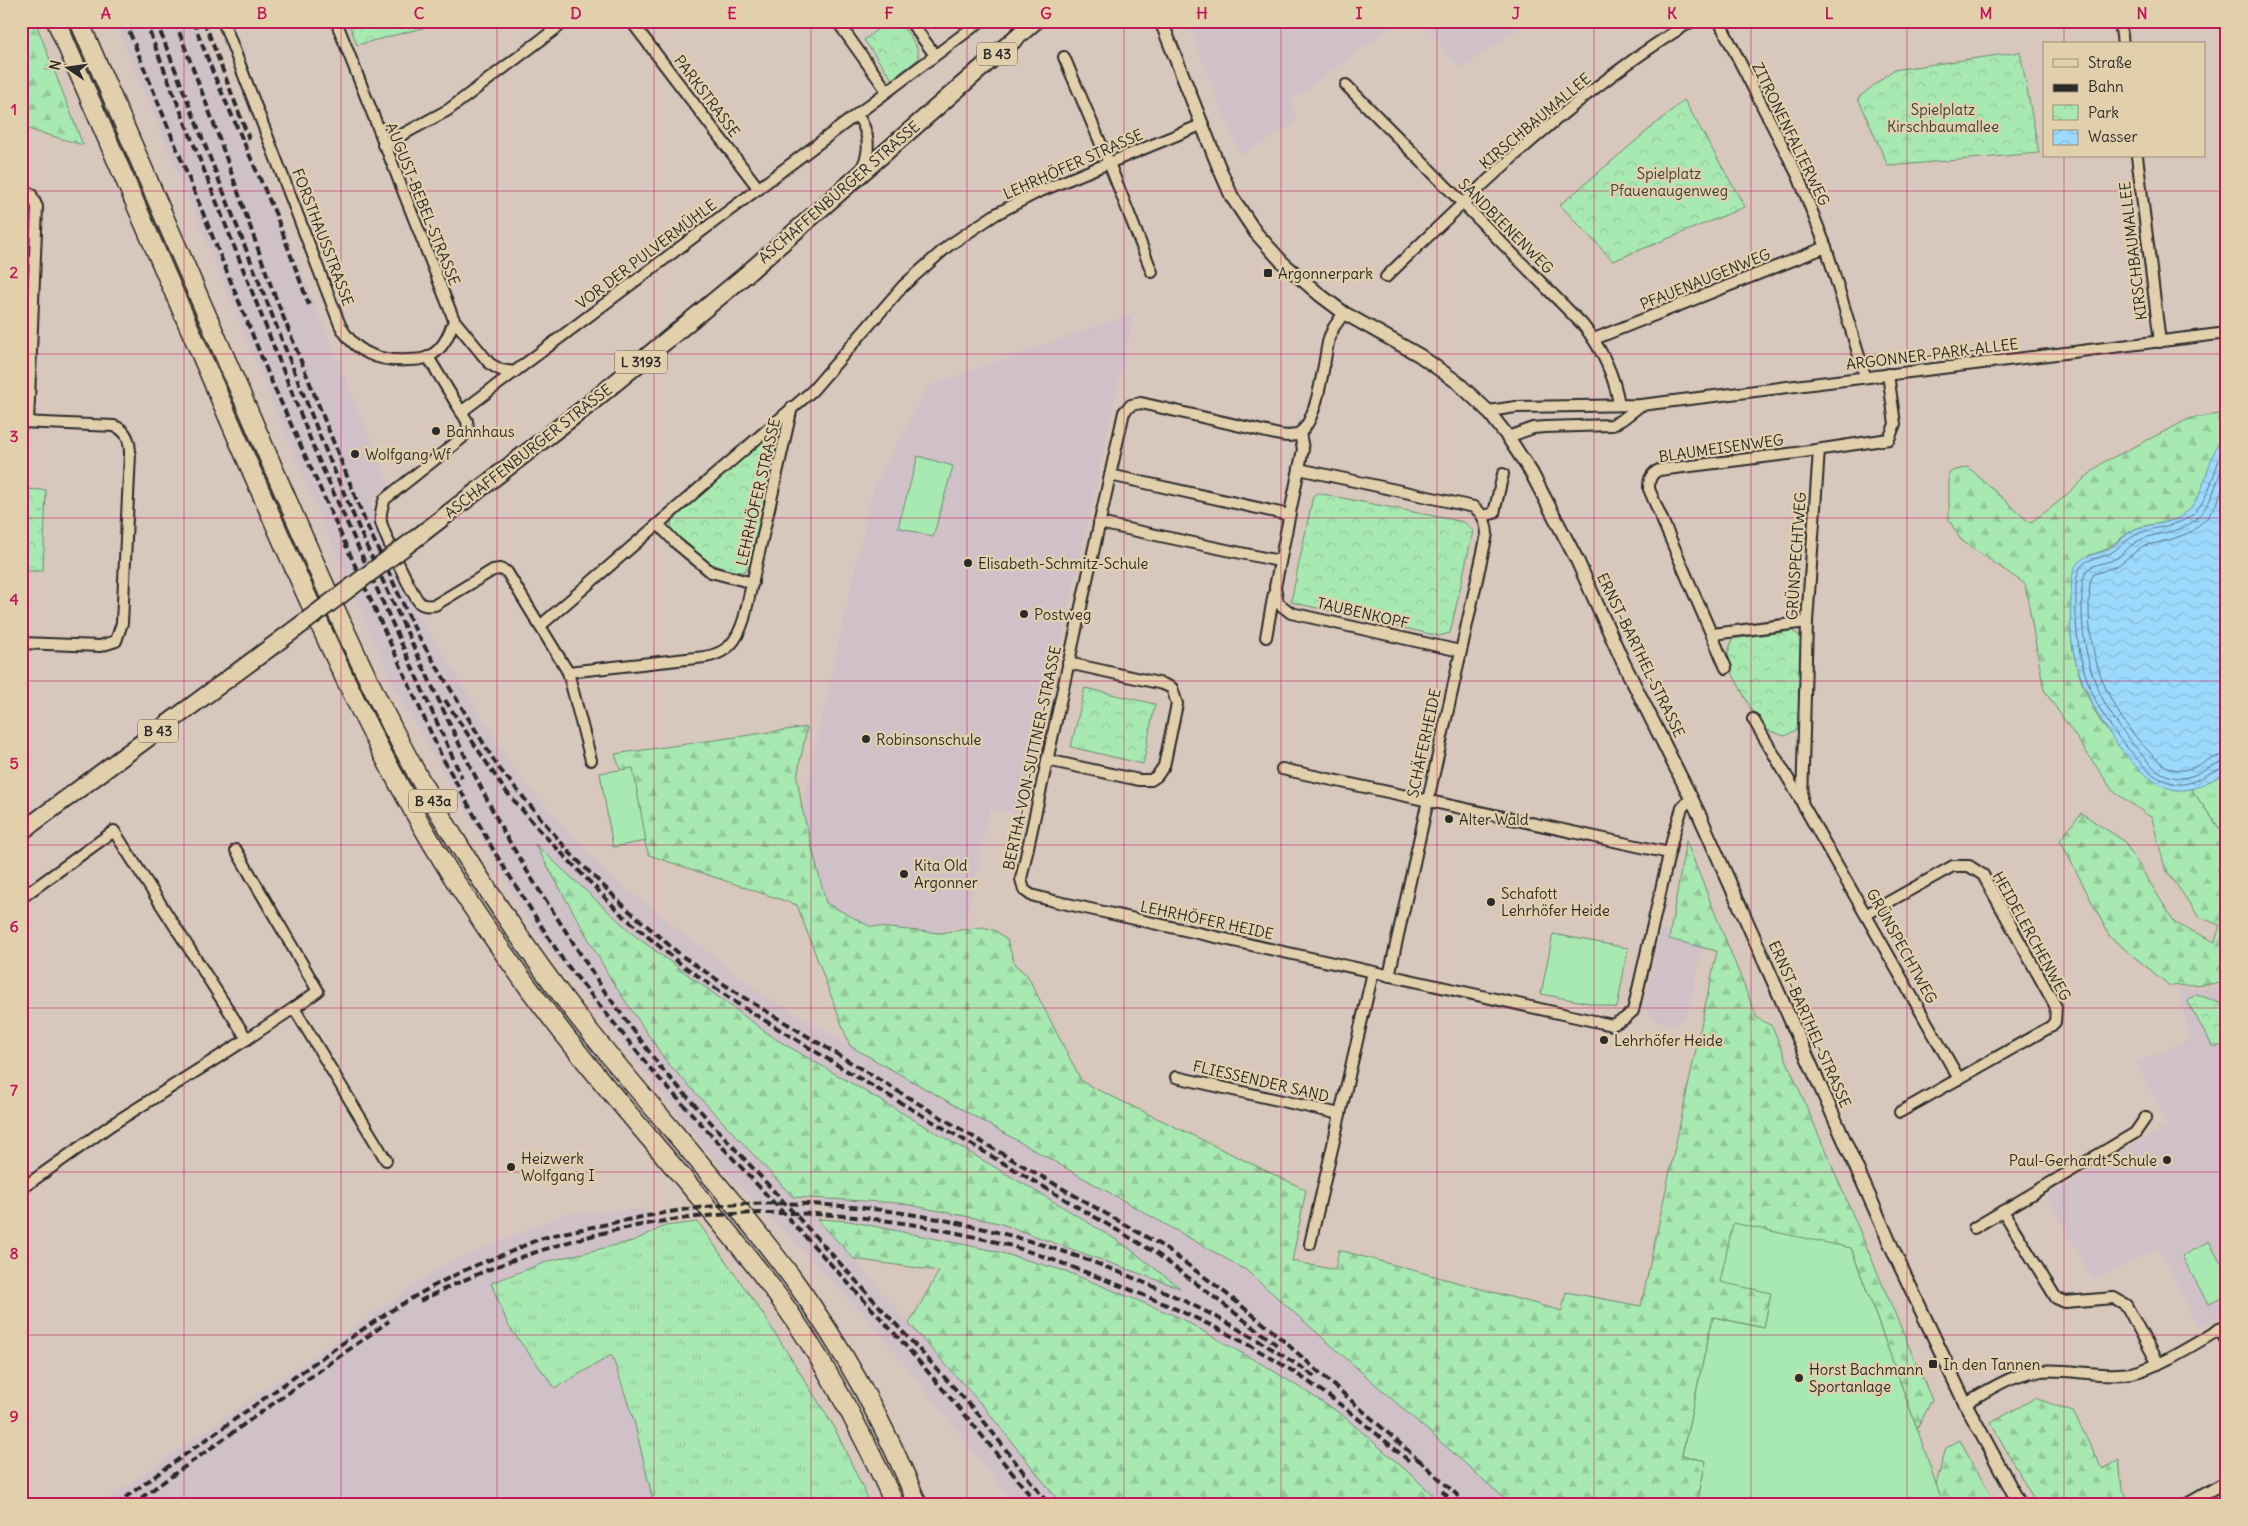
<svg xmlns="http://www.w3.org/2000/svg" width="2248" height="1526" font-family="Delius,sans-serif">
<defs>
<pattern id="grass-tufts" width="24" height="20" patternUnits="userSpaceOnUse" patternTransform="scale(1.25)"><rect width="24" height="20" fill="#a8e9b2"/><path d="M3 7l-1-3M5 7V3M7 7l1-3M15 17l-1-3M17 17v-4M19 17l1-3" fill="none" stroke="#91c899"/></pattern>
<pattern id="forest-firs" width="22" height="20" patternUnits="userSpaceOnUse" patternTransform="scale(1.25)"><rect width="22" height="20" fill="#a8e9b2"/><path d="M5 1l3.5 6h-7zM16 11l3.5 6h-7z" fill="#91c899"/></pattern>
<pattern id="park-crowns" width="20" height="18" patternUnits="userSpaceOnUse" patternTransform="scale(1.25)"><rect width="20" height="18" fill="#a8e9b2"/><path d="M2 6a3 3 0 1 1 6 0M12 15a3 3 0 1 1 6 0" fill="none" stroke="#91c899"/></pattern>
<pattern id="water-waves" width="16" height="10" patternUnits="userSpaceOnUse" patternTransform="scale(1.25)"><rect width="16" height="10" fill="#9cdafd"/><path d="M0 5q4-4 8 0t8 0" fill="none" stroke="#87bbd9"/></pattern>
</defs>
<rect width="100%" height="100%" fill="#d7c7bd"/>
<filter id="ink" filterUnits="userSpaceOnUse"><feTurbulence type="fractalNoise" baseFrequency=".02" numOctaves="2"/><feDisplacementMap in="SourceGraphic" scale="10" xChannelSelector="R" yChannelSelector="G"/><feConvolveMatrix kernelMatrix="1 2 1 2 8 2 1 2 1" color-interpolation-filters="sRGB"/></filter>
<g filter="url(#ink)">
<g fill="#d0c1c8">
<polygon points="115,21 197,21 389,484 370,503 422,620 519,777 609,875 760,993 850,1046 1246,1270 1512,1505 1443,1505 1415,1478 1341,1414 1272,1370 1178,1317 1065,1271 926,1236 849,1221 817,1199 900,1203 999,1223 1178,1287 1126,1246 1063,1207 774,1038 639,939 537,846 793,1197 817,1219 854,1259 909,1324 984,1407 1062,1505 1016,1505 871,1322 714,1159 538,935 393,686 297,462"/>
<polygon points="1187,21 1398,21 1291,101 1296,116 1293,126 1240,155"/>
<polygon points="1421,21 1527,21 1461,70"/>
<polygon points="1134,313 1023,814 990,808 965,925 939,933 869,926 826,903 802,808 873,489 928,386"/>
<polygon points="1661,930 1704,940 1688,1013 1677,1024 1658,1021 1644,1008"/>
<polygon points="2227,988 2227,1311 2198,1327 2159,1248 2093,1280 2047,1195 2169,1126 2137,1063 2190,1039 2178,989"/>
<polygon points="645,1209 665,1226 633,1241 549,1261 701,1255 847,1505 99,1505 445,1264 569,1213"/>
</g>
<g fill="url(#grass-tufts)" stroke="#6a8a6e">
<polygon points="2227,773 2227,839 2191,789"/>
<polygon points="698,1222 763,1314 833,1425 871,1505 654,1505 634,1421 612,1355 555,1388 509,1327 491,1283 549,1261 633,1241 665,1226"/>
</g>
<g fill="url(#forest-firs)" stroke="#6a8a6e">
<polygon points="21,21 35,21 83,145 21,127"/>
<path d="M2227,413V435L2223,437C2213,461 2203,504 2180,517C2166,525 2149,523 2135,529C2118,538 2109,552 2089,555C2083,572 2072,596 2071,613C2068,649 2081,687 2099,719C2105,729 2115,739 2123,748C2143,773 2156,791 2191,789L2227,839V983L2170,986L2110,937L2060,840L2081,813L2124,841L2175,923L2215,942L2220,925L2199,917L2165,868L2152,818L2113,791L2044,690L2025,584L1961,540L1949,520V472L1968,467L2030,523L2056,504L2102,463L2191,418Z"/>
<polygon points="807,727 797,777 802,808 826,903 869,926 939,933 983,927 996,931 1007,940 1015,965 1027,975 1082,1082 1306,1190 1292,1261 1335,1270 1339,1250 1562,1311 1566,1292 1641,1306 1717,951 1669,939 1686,841 1757,1018 1772,1026 1932,1400 1917,1428 1851,1248 1771,1293 1764,1328 1713,1317 1682,1455 1706,1461 1697,1505 1512,1505 1246,1270 850,1046 797,905 649,855 615,754"/>
<polygon points="535,844 634,935 774,1038 1063,1207 1126,1246 1180,1288 999,1223 900,1203 793,1197 666,1061 612,981"/>
<polygon points="817,1219 849,1221 995,1251 1065,1271 1178,1317 1272,1370 1341,1414 1415,1478 1443,1505 1062,1505 984,1407 909,1324 939,1271 854,1259"/>
<polygon points="2035,1398 2073,1412 2103,1469 2119,1460 2122,1488 2132,1505 2037,1505 1991,1423"/>
<polygon points="1960,1440 1996,1505 1943,1505 1936,1485 1946,1448"/>
</g>
<g fill="url(#park-crowns)" stroke="#6a8a6e">
<polygon points="348,21 449,21 357,45"/>
<path d="M888,21H898C906,32 920,45 918,59L892,79L864,40Z"/>
<polygon points="2020,52 2039,153 1888,166 1858,98 1893,70"/>
<polygon points="1684,100 1745,207 1613,261 1560,205"/>
<path d="M769,433H772L778,436V445L749,564L744,572C713,571 693,552 672,532L671,522Z"/>
<polygon points="21,489 46,490 43,571 21,571"/>
<polygon points="1317,493 1464,522 1473,531 1450,633 1439,636 1291,602 1313,496"/>
<polygon points="1792,631 1800,636 1801,642 1798,726 1796,730 1785,736 1761,728 1726,661 1732,639"/>
<polygon points="1085,688 1155,704 1143,764 1071,747"/>
<polygon points="2197,994 2222,1004 2227,1001 2227,1046 2212,1046 2188,1002 2192,997"/>
<polygon points="2227,1484 2227,1505 2189,1505"/>
</g>
<g fill="#a8e9b2" stroke="#6a8a6e">
<polygon points="918,456 953,466 933,537 898,527"/>
<polygon points="633,768 646,841 613,847 600,773"/>
<polygon points="1553,934 1628,948 1617,1008 1541,994"/>
<polygon points="1733,1223 1851,1248 1917,1428 1943,1505 1697,1505 1706,1461 1682,1455 1713,1317 1764,1328 1771,1293 1720,1282"/>
<polygon points="2209,1241 2227,1274 2227,1294 2208,1304 2182,1256"/>
</g>
<path fill="url(#water-waves)" stroke="#6f94a9" d="M2227,435V773C2212,779 2194,792 2177,790C2131,784 2084,699 2075,658C2070,639 2070,620 2071,601C2071,590 2071,577 2075,567C2082,553 2098,556 2110,548C2119,542 2128,532 2138,528C2152,524 2169,524 2181,516C2211,496 2205,449 2227,435Z"/>
<g fill="none" stroke-linecap="round" stroke-linejoin="round">
<g stroke="#58717f" stroke-width="1">
<path d="M2227,441C2215,463 2212,495 2194,513C2178,528 2157,525 2138,534C2126,539 2118,550 2107,555C2098,559 2086,558 2080,568C2075,577 2076,591 2076,601C2074,661 2092,709 2132,753C2141,763 2150,775 2163,780C2193,793 2201,771 2227,768"/>
<path d="M2227,454C2218,474 2215,499 2199,516C2183,534 2160,531 2140,540C2130,544 2123,555 2113,560C2104,564 2090,564 2086,572C2081,580 2082,593 2082,602C2081,660 2099,706 2138,750C2146,760 2154,770 2166,775C2194,786 2203,763 2227,762"/>
<path d="M2227,477L2218,501L2207,518L2191,532L2170,540L2143,546L2117,566L2094,574C2088,582 2090,594 2089,603C2088,656 2106,703 2141,743C2150,752 2158,763 2170,768C2192,777 2205,755 2227,755"/>
</g>
<g stroke="#2b2b2b" stroke-width="14">
<g id="minor">
<path d="M223,21L340,325C354,352 379,362 408,360C414,360 422,360 428,357C443,350 449,335 454,320"/>
<polyline points="336,21 454,320 490,364 501,370 514,372"/>
<polyline points="631,21 759,189"/>
<polyline points="837,21 887,91"/>
<polyline points="910,21 935,55"/>
<polyline points="1719,21 1798,176 1826,247 1865,376"/>
<polyline points="2120,21 2123,44"/>
<polyline points="1064,57 1109,163 1152,272"/>
<path d="M1346,85L1583,325C1602,349 1614,374 1619,404"/>
<path d="M857,115C869,131 872,151 861,169"/>
<polyline points="383,145 448,110 566,21"/>
<polyline points="2137,156 2160,342"/>
<polyline points="21,189 31,194 37,207 28,422"/>
<path d="M1386,277C1481,185 1578,90 1692,21"/>
<path d="M1344,313L1334,327L1329,338C1324,359 1318,422 1299,433C1293,437 1287,436 1280,435L1141,403L1131,405L1124,412L1021,879L1024,890L1031,895L1054,901L1612,1025L1624,1019L1633,1011L1673,837L1682,808L1691,798"/>
<polyline points="1594,339 1826,247"/>
<path d="M428,357L467,421L468,428L462,438L385,499C382,506 380,514 381,522C384,534 412,595 420,603C425,607 430,605 435,605L493,570L500,569L507,572L568,672L591,760"/>
<polyline points="1488,411 1516,407 1641,405 2227,333"/>
<polyline points="461,412 981,21"/>
<path d="M21,422L114,426C127,430 130,441 130,454L122,623L116,641L100,646L21,643"/>
<polyline points="1300,433 1303,449 1275,587 1278,603 1291,613 1460,651"/>
<polyline points="1508,437 1533,428 1545,427 1612,425 1623,419 1641,405"/>
<polyline points="1819,450 1807,622 1802,803 1959,1079"/>
<path d="M1299,469L1474,507C1483,514 1486,522 1487,534L1389,976"/>
<polyline points="1110,475 1289,515"/>
<polyline points="1483,516 1494,513 1503,474"/>
<polyline points="1099,523 1279,561"/>
<polyline points="658,524 676,543 711,572 753,583"/>
<polyline points="540,626 812,391 903,286 948,246 996,214 1036,193 1201,125"/>
<polyline points="1713,634 1807,622"/>
<polyline points="1266,637 1274,593"/>
<path d="M1726,668L1649,489C1649,480 1650,474 1659,470L1796,453L1889,439L1895,424L1888,374"/>
<path d="M568,672L705,657C728,653 737,641 744,619L792,407"/>
<polyline points="1753,719 1802,802"/>
<polyline points="1047,760 1139,780 1151,780 1157,776 1164,766 1177,704 1172,688 1163,684 1068,663"/>
<polyline points="1282,769 1669,853"/>
<polyline points="236,850 318,991 294,1008"/>
<polyline points="21,898 114,831 247,1039 294,1008 386,1160"/>
<polyline points="1867,914 1953,866 1969,866 1983,875 2056,1007 2055,1022 2050,1027 1900,1112"/>
<polyline points="1176,1077 1340,1114"/>
<polyline points="21,1189 111,1125 247,1039"/>
<polyline points="2003,1211 2056,1298 2065,1302 2114,1298 2126,1305 2158,1364"/>
<polyline points="1974,1228 2135,1133 2146,1117"/>
<polyline points="1310,1244 1373,972"/>
<polyline points="2219,1329 2227,1342"/>
<path d="M1965,1403C1988,1391 2013,1373 2039,1371C2069,1368 2101,1378 2131,1373C2159,1368 2201,1340 2227,1325"/>
<polyline points="2185,1505 2227,1481"/>
</g>
</g>
<g stroke="#2b2b2b" stroke-width="16">
<polyline id="tertiary" points="1161,21 1218,165 1232,197 1256,233 1283,263 1320,295 1344,313 1419,355 1457,382 1488,411 1508,437 1531,472 1577,560 1623,662 1698,812 1898,1261 1965,1403 2020,1505"/>
</g>
<g stroke="#2b2b2b" stroke-width="20">
<g id="primary">
<polyline points="415,539 587,406 742,278 1035,21"/>
<polyline points="21,832 294,630"/>
</g>
</g>
<g stroke="#2b2b2b" stroke-width="21">
<g id="trunk">
<path d="M56,21C119,166 182,311 245,456C307,598 368,741 450,873C502,955 561,1034 624,1108C674,1168 725,1225 772,1288C821,1354 861,1429 895,1505"/>
<path d="M79,21C144,171 209,321 275,472C331,600 386,731 462,850C502,913 544,975 591,1033C657,1115 730,1194 793,1279C843,1348 886,1426 918,1505"/>
</g>
</g>
<use href="#minor" stroke="#e2d0ad" stroke-width="10"/>
<use href="#tertiary" stroke="#e2d0ad" stroke-width="12"/>
<use href="#primary" stroke="#e2d0ad" stroke-width="16"/>
<use href="#trunk" stroke="#e2d0ad" stroke-width="18"/>
<g stroke="#2b2b2b" stroke-width="4" stroke-dasharray="8 4" stroke-linecap="butt">
<polyline points="125,21 270,378 441,755 495,853 563,960 655,1074 897,1336 971,1422 1038,1505"/>
<polyline points="145,21 317,456 462,778"/>
<polyline points="156,21 323,444 367,547 462,750 502,829 530,876 603,989 661,1068 979,1415 1049,1505"/>
<polyline points="175,21 217,132 271,286 365,521 417,634 498,767 569,852 626,908 682,956 743,997 980,1141 1162,1246 1218,1287 1269,1328 1422,1463"/>
<polyline points="193,21 214,75 276,215 309,305"/>
<polyline points="204,21 249,139"/>
<polyline points="445,700 504,789 543,834 621,914 678,962 738,1004 857,1077 1156,1253 1277,1345"/>
<path d="M420,1301C607,1206 790,1191 992,1241C1030,1250 1067,1265 1103,1279C1176,1307 1249,1340 1313,1385C1347,1408 1378,1435 1409,1461"/>
<polyline points="1418,1459 1468,1505"/>
<polyline points="1442,1491 1456,1505"/>
<path d="M115,1505C174,1462 234,1420 293,1378C346,1341 397,1303 455,1275C472,1266 492,1259 510,1252C522,1247 534,1240 547,1237C568,1231 590,1228 612,1223C655,1214 698,1206 743,1204C945,1196 1151,1264 1317,1378"/>
<polyline points="131,1505 389,1321"/>
</g>
<g stroke="#2b2b2b" stroke-width="20" stroke-linecap="butt">
<polyline id="primary-bridge" points="294,630 415,539"/>
</g>
<use href="#primary-bridge" stroke="#e2d0ad" stroke-width="16"/>
</g>
</g>
<path fill="none" stroke="#c2185b" stroke-width="1" stroke-opacity="0.55" d="M184,21V1505M341,21V1505M497,21V1505M654,21V1505M811,21V1505M967,21V1505M1124,21V1505M1281,21V1505M1437,21V1505M1594,21V1505M1751,21V1505M1907,21V1505M2064,21V44M2064,156V1505M21,191H2227M21,354H2227M21,518H2227M21,681H2227M21,845H2227M21,1008H2227M21,1172H2227M21,1335H2227"/>
<g fill="#2b2b2b" stroke="#e2d0ad" stroke-width="2">
<rect x="1263" y="268" width="10" height="10" rx="2.5"/>
<circle cx="436" cy="431" r="5"/>
<circle cx="355" cy="454" r="5"/>
<circle cx="968" cy="563" r="5"/>
<circle cx="1024" cy="614" r="5"/>
<circle cx="866" cy="739" r="5"/>
<circle cx="1449" cy="819" r="5"/>
<circle cx="904" cy="874" r="5"/>
<circle cx="1491" cy="902" r="5"/>
<circle cx="1604" cy="1040" r="5"/>
<circle cx="2167" cy="1160" r="5"/>
<circle cx="511" cy="1167" r="5"/>
<rect x="1928" y="1359" width="10" height="10" rx="2.5"/>
<circle cx="1799" cy="1378" r="5"/>
</g>
<g text-anchor="middle" dominant-baseline="central" stroke-width="4.5" stroke-linejoin="round" paint-order="stroke">
<g fill="#e2d0ad" stroke="#625c52" stroke-width="1">
<rect x="977" y="42.5" width="40" height="23" rx="4"/>
<rect x="615" y="350.5" width="52" height="23" rx="4"/>
<rect x="138" y="719.5" width="40" height="23" rx="4"/>
<rect x="409" y="789.5" width="48" height="23" rx="4"/>
</g>
<g font-size="14" font-weight="bold" fill="#2b2b2b">
<text x="997" y="54">B 43</text>
<text x="641" y="362">L 3193</text>
<text x="158" y="731">B 43</text>
<text x="433" y="801">B 43a</text>
</g>
<g font-size="15" fill="#2b2b2b" stroke="#e2d0ad">
<text transform="translate(707 96) rotate(53)">PARKSTRASSE</text>
<text transform="translate(1535 121) rotate(-40)">KIRSCHBAUMALLEE</text>
<text transform="translate(1791 134) rotate(64)">ZITRONENFALTERWEG</text>
<text transform="translate(1073 164) rotate(-24)">LEHRHÖFER STRASSE</text>
<text transform="translate(839 192) rotate(-41)">ASCHAFFENBURGER STRASSE</text>
<text transform="translate(423 204) rotate(68)">AUGUST-BEBEL-STRASSE</text>
<text transform="translate(1506 226) rotate(45)">SANDBIENENWEG</text>
<text transform="translate(323 237) rotate(69)">FORSTHAUSSTRASSE</text>
<text transform="translate(2133 251) rotate(-97)">KIRSCHBAUMALLEE</text>
<text transform="translate(646 254) rotate(-37)">VOR DER PULVERMÜHLE</text>
<text transform="translate(1705 279) rotate(-22)">PFAUENAUGENWEG</text>
<text transform="translate(1932 354) rotate(-7)">ARGONNER-PARK-ALLEE</text>
<text transform="translate(1721 448) rotate(-8)">BLAUMEISENWEG</text>
<text transform="translate(528 451) rotate(-38)">ASCHAFFENBURGER STRASSE</text>
<text transform="translate(758 492) rotate(-77)">LEHRHÖFER STRASSE</text>
<text transform="translate(1796 556) rotate(-86)">GRÜNSPECHTWEG</text>
<text transform="translate(1363 613) rotate(13)">TAUBENKOPF</text>
<text transform="translate(1641 655) rotate(64)">ERNST-BARTHEL-STRASSE</text>
<text transform="translate(1424 743) rotate(-78)">SCHÄFERHEIDE</text>
<text transform="translate(1032 758) rotate(-78)">BERTHA-VON-SUTTNER-STRASSE</text>
<text transform="translate(1207 920) rotate(12)">LEHRHÖFER HEIDE</text>
<text transform="translate(2032 936) rotate(61)">HEIDELERCHENWEG</text>
<text transform="translate(1902 946) rotate(61)">GRÜNSPECHTWEG</text>
<text transform="translate(1810 1024) rotate(66)">ERNST-BARTHEL-STRASSE</text>
<text transform="translate(1261 1081) rotate(13)">FLIESSENDER SAND</text>
</g>
<g font-size="15" fill="#383e38" stroke="#e2d0ad">
<text x="1943" y="109">Spielplatz<tspan x="1943" dy="17">Kirschbaumallee</tspan></text>
<text x="1669" y="173">Spielplatz<tspan x="1669" dy="17">Pfauenaugenweg</tspan></text>
</g>
<g font-size="15" fill="#2b2b2b" stroke="#e2d0ad" text-anchor="start">
<text x="1278" y="273">Argonnerpark</text>
<text x="446" y="431">Bahnhaus</text>
<text x="365" y="454">Wolfgang Wf</text>
<text x="978" y="563">Elisabeth-Schmitz-Schule</text>
<text x="1034" y="614">Postweg</text>
<text x="876" y="739">Robinsonschule</text>
<text x="1459" y="819">Alter Wald</text>
<text x="914" y="865">Kita Old<tspan x="914" dy="17">Argonner</tspan></text>
<text x="1501" y="893">Schafott<tspan x="1501" dy="17">Lehrhöfer Heide</tspan></text>
<text x="1614" y="1040">Lehrhöfer Heide</text>
<text x="521" y="1158">Heizwerk<tspan x="521" dy="17">Wolfgang I</tspan></text>
<text x="2157" y="1160" text-anchor="end">Paul-Gerhardt-Schule</text>
<text x="1943" y="1364">In den Tannen</text>
<text x="1809" y="1369">Horst Bachmann<tspan x="1809" dy="17">Sportanlage</tspan></text>
</g>
</g>
<rect width="2248" height="1526" fill="none" stroke="#e2d0ad" stroke-width="55"/>
<rect x="2043" y="42" width="162" height="115" fill="#e2d0ad" stroke="#998e79"/>
<rect x="2053" y="59" width="25" height="8" fill="#e2d0ad" stroke="#998e79"/>
<text x="2088" y="68" font-size="15" fill="#2b2b2b">Straße</text>
<rect x="2053" y="84" width="25" height="8" fill="#2b2b2b" stroke="#998e79"/>
<text x="2088" y="92" font-size="15" fill="#2b2b2b">Bahn</text>
<rect x="2053" y="105" width="25" height="15" fill="url(#park-crowns)" stroke="#998e79"/>
<text x="2088" y="118" font-size="15" fill="#2b2b2b">Park</text>
<rect x="2053" y="130" width="25" height="15" fill="url(#water-waves)" stroke="#998e79"/>
<text x="2088" y="142" font-size="15" fill="#2b2b2b">Wasser</text>
<g transform="translate(68 68) rotate(283)" stroke="#e2d0ad" stroke-width="4" paint-order="stroke">
<path d="M0-4L9 19L0 12L-9 19Z" fill="#2b2b2b"/>
<text y="-8" font-size="14" font-weight="bold" text-anchor="middle" fill="#2b2b2b">N</text>
</g>
<rect x="28" y="28" width="2192" height="1470" fill="none" stroke="#c2185b" stroke-width="2"/>
<g font-size="16" text-anchor="middle" font-weight="bold" fill="#c2185b">
<text x="106" y="19">A</text>
<text x="262" y="19">B</text>
<text x="419" y="19">C</text>
<text x="576" y="19">D</text>
<text x="732" y="19">E</text>
<text x="889" y="19">F</text>
<text x="1046" y="19">G</text>
<text x="1202" y="19">H</text>
<text x="1359" y="19">I</text>
<text x="1516" y="19">J</text>
<text x="1672" y="19">K</text>
<text x="1829" y="19">L</text>
<text x="1986" y="19">M</text>
<text x="2142" y="19">N</text>
<text x="14" y="115">1</text>
<text x="14" y="278">2</text>
<text x="14" y="442">3</text>
<text x="14" y="605">4</text>
<text x="14" y="769">5</text>
<text x="14" y="932">6</text>
<text x="14" y="1096">7</text>
<text x="14" y="1259">8</text>
<text x="14" y="1422">9</text>
</g>
</svg>
